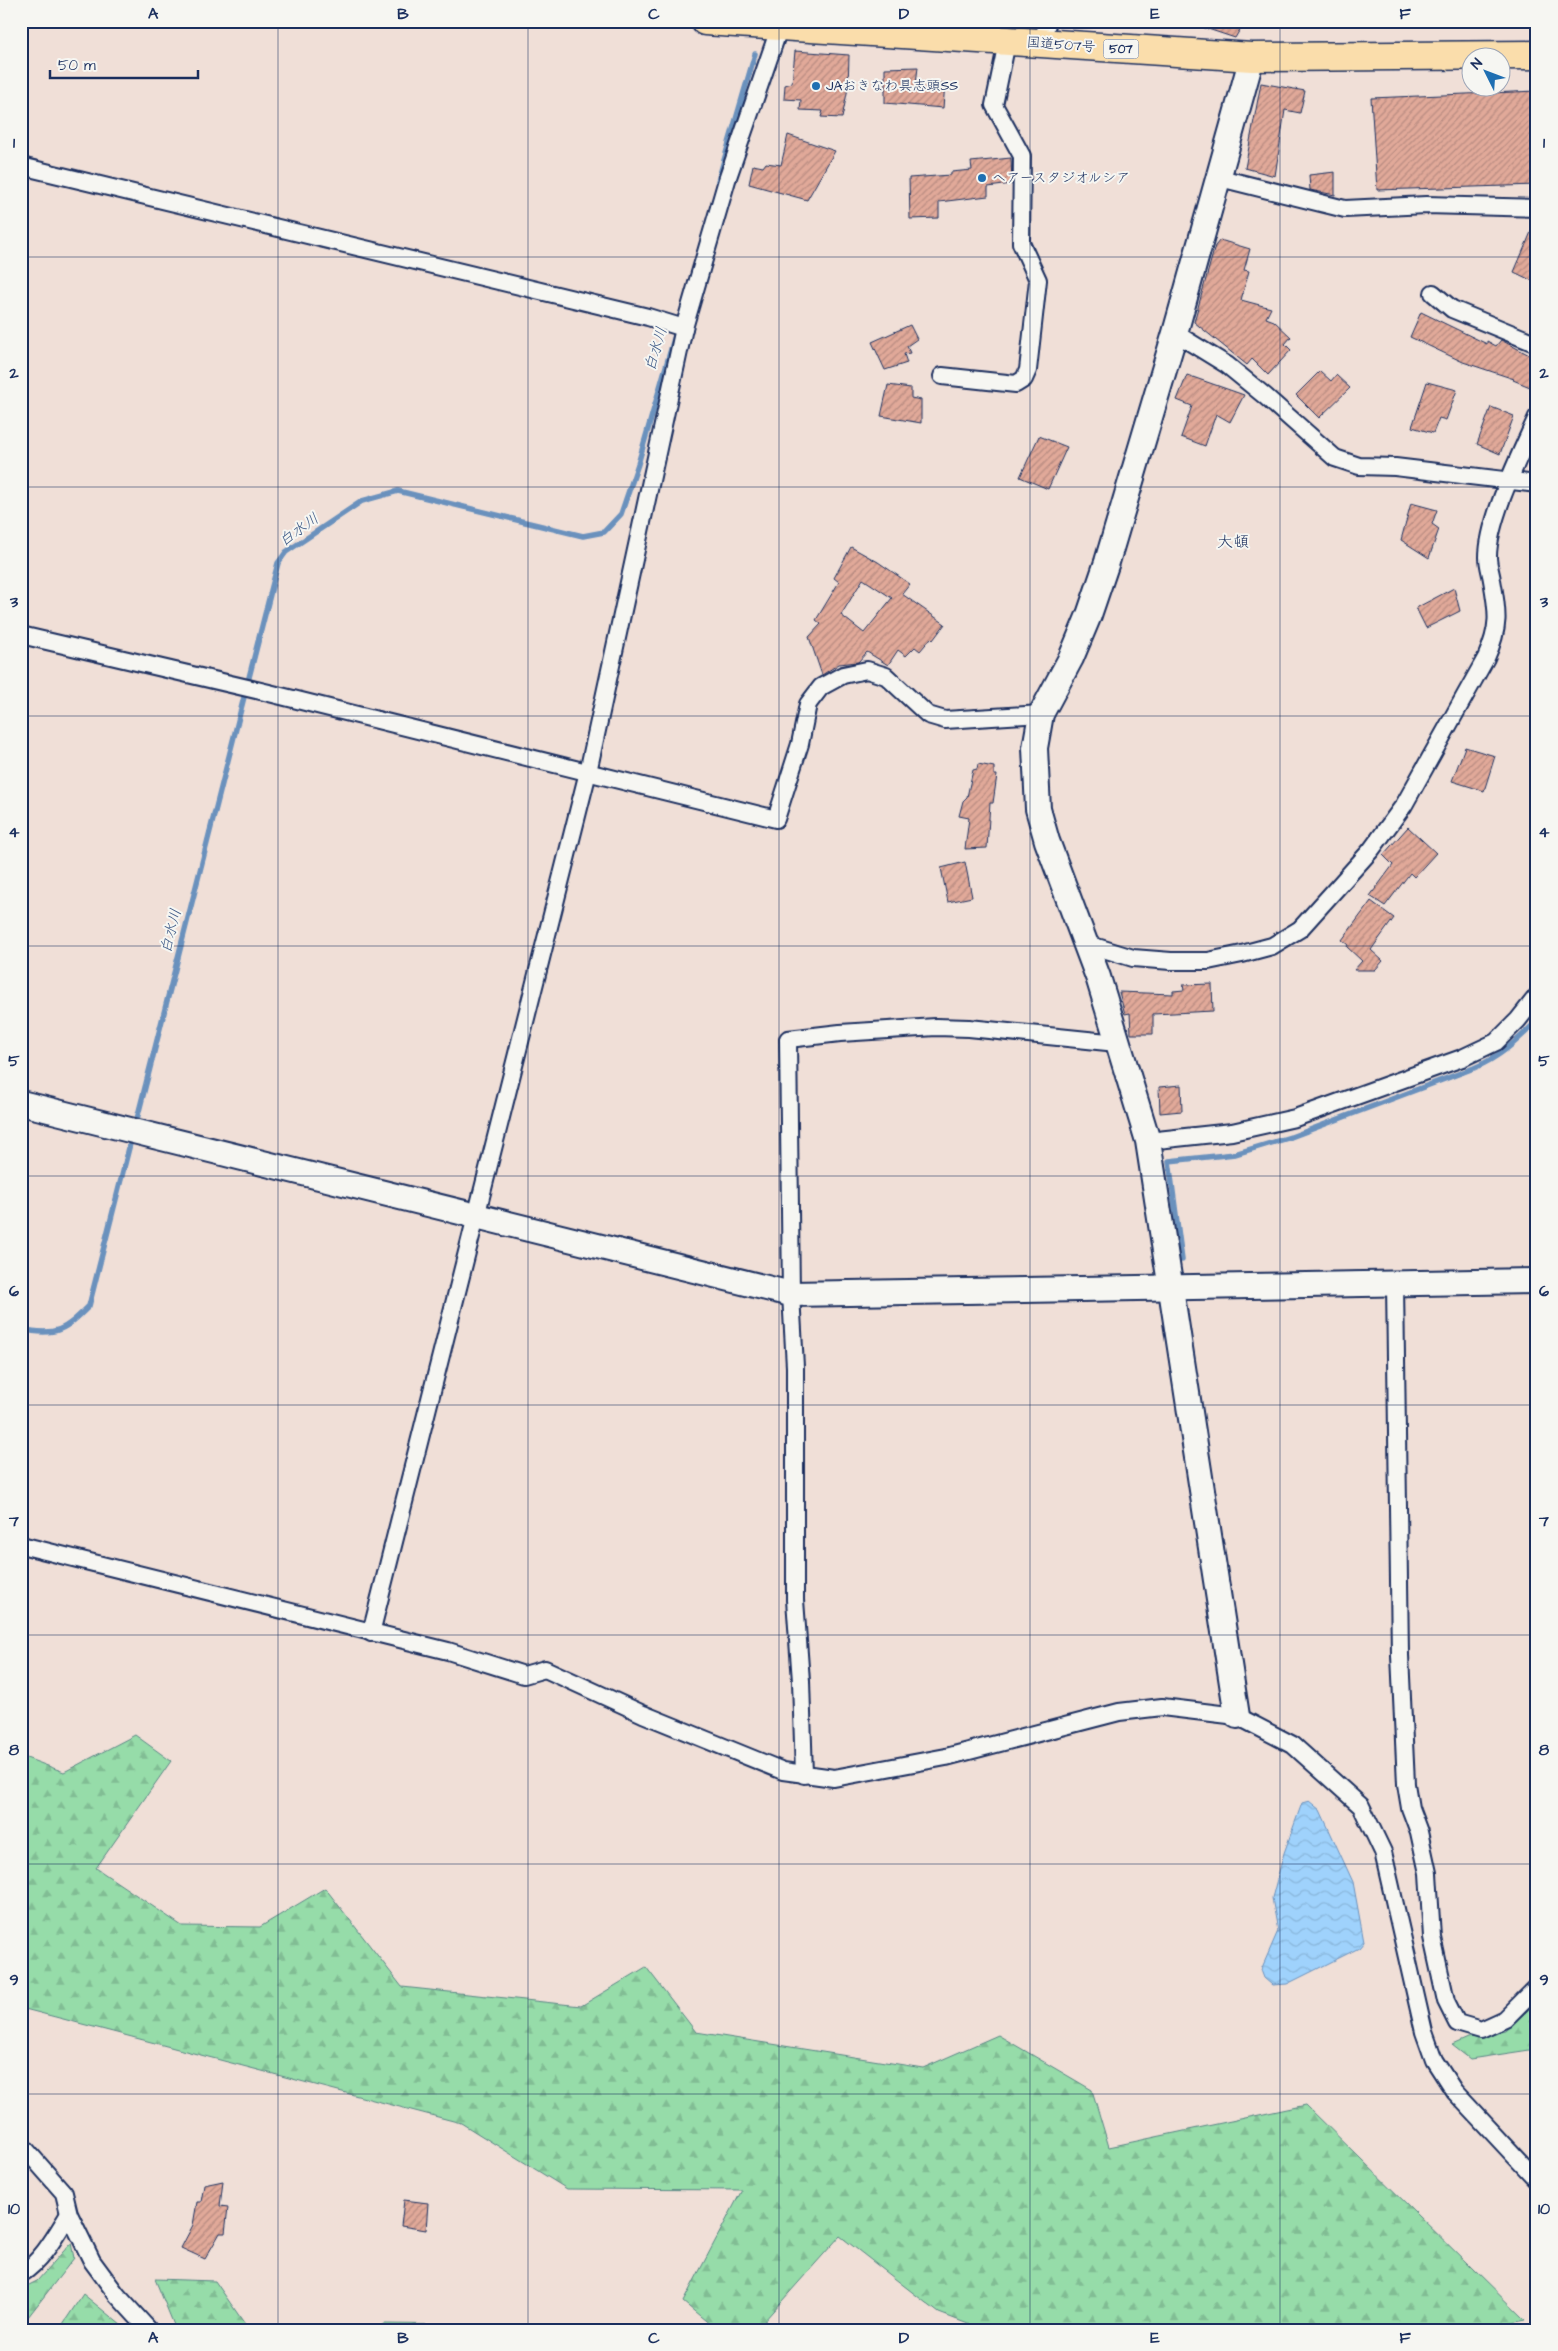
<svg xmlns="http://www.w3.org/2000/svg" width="1558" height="2351" font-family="'Architects Daughter','Klee One',sans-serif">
<defs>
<pattern id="forest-firs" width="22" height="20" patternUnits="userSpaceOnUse" patternTransform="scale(1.25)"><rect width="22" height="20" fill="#96dca9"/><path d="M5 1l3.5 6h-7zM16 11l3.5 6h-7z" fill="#81bd94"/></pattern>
<pattern id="water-waves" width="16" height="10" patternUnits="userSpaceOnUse" patternTransform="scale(1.25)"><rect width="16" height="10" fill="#9fd2fc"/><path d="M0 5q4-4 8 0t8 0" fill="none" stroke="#88b5da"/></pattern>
<pattern id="building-hatch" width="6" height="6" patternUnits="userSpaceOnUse" patternTransform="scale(1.25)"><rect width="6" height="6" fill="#e1a999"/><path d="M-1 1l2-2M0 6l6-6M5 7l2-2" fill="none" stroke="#b68a80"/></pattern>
</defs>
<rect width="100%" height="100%" fill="#f0dfd7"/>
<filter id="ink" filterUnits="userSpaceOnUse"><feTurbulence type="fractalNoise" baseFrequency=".02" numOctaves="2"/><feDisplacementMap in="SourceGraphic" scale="10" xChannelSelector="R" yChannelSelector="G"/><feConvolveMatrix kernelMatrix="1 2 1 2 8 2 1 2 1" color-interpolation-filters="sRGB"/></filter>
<g filter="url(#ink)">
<g fill="url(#forest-firs)" stroke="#588684">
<polygon points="135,1735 171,1761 96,1868 182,1926 260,1927 325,1888 402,1987 581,2006 646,1967 696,2032 923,2068 998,2035 1092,2090 1109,2147 1306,2105 1525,2320 1475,2330 984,2330 939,2313 840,2236 756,2330 717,2330 683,2302 742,2190 567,2189 461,2123 21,2008 21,1756 64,1772"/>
<polygon points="1537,2002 1536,2049 1470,2059 1452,2045 1468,2038 1505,2031"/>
<polygon points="71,2243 74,2258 21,2326 21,2289 37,2281"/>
<polygon points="155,2279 215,2281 249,2330 176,2330"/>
<polygon points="83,2294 127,2330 59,2330"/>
<polygon points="384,2324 466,2325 467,2330 378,2330"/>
</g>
<polygon fill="url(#water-waves)" stroke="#6a91bd" points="1309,1801 1320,1810 1353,1882 1364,1942 1359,1948 1287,1984 1272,1985 1264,1978 1261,1970 1278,1931 1272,1898 1284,1853 1302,1803"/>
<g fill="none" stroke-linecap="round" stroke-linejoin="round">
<g stroke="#6a91bd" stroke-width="5.5">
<polyline points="718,181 755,54"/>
<polyline points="135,1127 278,563 286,552 362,501 398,491 583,536 604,532 621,514 638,464 675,335"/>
<path d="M1182,1260L1169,1161L1235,1154L1291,1137L1474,1068C1500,1057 1517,1041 1537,1021"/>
<path d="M21,1329C56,1337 65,1330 89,1306L132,1136"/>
</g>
</g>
<g fill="url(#building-hatch)" stroke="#1b2f5e" fill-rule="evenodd">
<polygon points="1193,21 1245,21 1235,38 1193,24"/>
<polygon points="795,51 849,55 848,88 842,118 821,117 823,111 800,110 801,100 784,99 785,85 792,83"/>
<polygon points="918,67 916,84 945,83 943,108 885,103 885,68"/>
<polygon points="1261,83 1305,91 1300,113 1285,110 1275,176 1245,168"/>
<polygon points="1537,91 1537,185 1377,190 1371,98"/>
<polygon points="788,135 835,151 807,200 749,184 753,165 763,167 766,163 781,165"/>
<polygon points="1011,158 1012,184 988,187 988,196 939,202 939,218 910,219 909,178 951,175 951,172 972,170 971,162"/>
<polygon points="1335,172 1335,195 1310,190 1309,175"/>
<polygon points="1537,218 1537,283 1514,272"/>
<polygon points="1220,240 1250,249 1244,270 1249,271 1241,300 1271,308 1266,318 1274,321 1291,337 1285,344 1291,350 1268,375 1252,359 1247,365 1194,322 1215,246"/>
<polygon points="1421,312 1487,344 1487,341 1496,346 1501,340 1537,359 1537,375 1530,387 1513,380 1514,379 1463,362 1410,337"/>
<polygon points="910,325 917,339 907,346 910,353 904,354 907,363 885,370 872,342"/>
<polygon points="1320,371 1331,381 1336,375 1350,388 1319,418 1296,395"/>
<polygon points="1187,375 1244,395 1230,422 1216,414 1205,446 1181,437 1192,406 1177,400"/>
<polygon points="1427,382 1457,390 1446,420 1439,418 1433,433 1412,427"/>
<polygon points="888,385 911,388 911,398 921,400 921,423 881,416"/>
<polygon points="1491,407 1514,416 1500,454 1477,444"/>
<polygon points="1039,436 1067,447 1048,489 1020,477"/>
<polygon points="1411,503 1437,510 1432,524 1439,529 1429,558 1401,540"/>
<path d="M851,547L878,562L910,584L902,594L945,624L933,640L931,638L920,651L915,647L906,656L898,650L888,665L867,652L858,662L839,664L822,675L809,637L821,624L816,620L839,582L834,578ZM863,579L892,598L864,633L841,615Z"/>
<polygon points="1454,588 1460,611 1426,628 1416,608"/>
<polygon points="1465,747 1495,756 1484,791 1452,781"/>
<polygon points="978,764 994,767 994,775 997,775 993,803 990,803 987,848 965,849 969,818 959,816 963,801 967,797 973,770 977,769"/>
<polygon points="1408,827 1436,853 1414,877 1410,873 1385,906 1370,896 1393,865 1383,855"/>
<polygon points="965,862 972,897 948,902 941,868"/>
<polygon points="1371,901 1394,918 1371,950 1383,961 1375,970 1354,970 1362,961 1347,947 1348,945 1342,940"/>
<polygon points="1212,984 1213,1011 1153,1014 1153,1034 1131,1034 1130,1013 1125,1014 1119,992 1173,994 1173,991 1184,990 1183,985"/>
<polygon points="1181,1085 1182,1111 1160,1113 1159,1087"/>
<polygon points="223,2181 220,2206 228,2207 225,2233 220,2233 205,2259 181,2248 193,2225 197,2202 201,2202 204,2185"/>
<polygon points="404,2200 428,2203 426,2230 401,2226"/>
</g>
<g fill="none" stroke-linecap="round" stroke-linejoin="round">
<g stroke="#1b2f5e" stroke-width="20">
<g id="street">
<polyline points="1041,44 1048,21"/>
<polyline points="21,166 648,317 684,328"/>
<polyline points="1220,178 1345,209 1426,205 1537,208"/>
<polyline points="1433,293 1452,309 1537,344"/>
<polyline points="1175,333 1227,365 1265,396 1335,458 1359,466 1395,467 1537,484"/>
<polyline points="942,376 1016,384 1024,379 1028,370 1038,280 1021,243 1022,156 994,105 1007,42"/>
<polyline points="21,635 269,693 776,819 800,744 808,704 821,687 843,675 867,670 886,676 928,715 945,720 1041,714"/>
<path d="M1087,944L1133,958L1171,961H1208L1242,954L1272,946L1300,929L1371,850L1404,805L1486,658C1500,627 1498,613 1492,580C1491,573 1488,565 1488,557C1488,519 1521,453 1537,417"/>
<polyline points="1148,1141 1232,1132 1295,1118 1462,1058 1496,1042 1518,1020 1537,996"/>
<polyline points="1395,1284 1400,1655 1406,1784 1410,1808 1419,1832 1428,1873 1432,1937 1446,2001 1457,2023 1481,2030 1505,2019 1537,1987"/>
<polyline points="21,1545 448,1651 524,1675 545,1669 643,1714 783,1771 834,1778 946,1757 1119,1712 1162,1707 1237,1716 1293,1745 1361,1806 1383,1852 1424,2032 1434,2060 1454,2091 1537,2180"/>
<polyline points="371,1633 588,772 684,328 727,180 780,26"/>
<polyline points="804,1775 801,1681 795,1600 795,1367 791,1294 788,1039 840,1033 936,1027 969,1028 1117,1043"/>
<polyline points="21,2144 64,2193 69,2214 92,2261 117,2295 149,2330"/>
<path d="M21,2274C42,2261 56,2235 69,2214"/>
</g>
</g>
<g stroke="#1b2f5e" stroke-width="28">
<g id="secondary">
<polyline points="21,1103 791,1294 1537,1281"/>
<polyline points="1237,1716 1148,1141 1098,977 1047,841 1038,809 1035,748 1041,714 1071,658 1089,615 1107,562 1175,333 1252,57"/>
</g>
</g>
<g stroke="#1b2f5e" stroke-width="31">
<polyline id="highway" points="705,21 1252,57 1537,55"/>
</g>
<use href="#street" stroke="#f6f6f2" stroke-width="16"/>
<use href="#secondary" stroke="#f6f6f2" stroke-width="24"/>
<use href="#highway" stroke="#faddab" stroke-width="28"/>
</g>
</g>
<path fill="none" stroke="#1b2f5e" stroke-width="1" stroke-opacity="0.55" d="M278,21V2330M528,21V2330M779,21V2330M1030,21V2330M1280,21V2330M21,257H1537M21,487H1537M21,716H1537M21,946H1537M21,1176H1537M21,1405H1537M21,1635H1537M21,1864H1537M21,2094H1537"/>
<g fill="#1f6fb2" stroke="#f6f6f2" stroke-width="2">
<circle cx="816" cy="86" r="5"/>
<circle cx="982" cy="178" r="5"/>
</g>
<g text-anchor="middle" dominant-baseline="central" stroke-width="4" stroke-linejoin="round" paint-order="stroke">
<rect fill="#f6f6f2" stroke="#5d6b8a" stroke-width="1" x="1103.5" y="39.5" width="35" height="19" rx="4"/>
<g font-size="12" font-weight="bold" fill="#1b2f5e">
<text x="1121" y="49">507</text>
</g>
<g font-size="14" fill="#1b2f5e" stroke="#f6f6f2">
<text transform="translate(1061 45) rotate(4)">国道507号</text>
</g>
<g font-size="14" fill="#1b2f5e" stroke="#f6f6f2" text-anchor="start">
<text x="826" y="86">JAおきなわ具志頭SS</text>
<text x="992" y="178">ヘアースタジオルシア</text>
</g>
<g font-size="15" font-style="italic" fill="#3c5886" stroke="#f6f6f2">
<text transform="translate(656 349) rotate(-74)">白水川</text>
<text transform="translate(299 530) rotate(-36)">白水川</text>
<text transform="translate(171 931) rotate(-76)">白水川</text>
</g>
<g font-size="16" fill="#1b2f5e" stroke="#f6f6f2">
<text x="1233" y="542">大頓</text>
</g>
</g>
<rect width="1558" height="2351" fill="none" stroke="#f6f6f2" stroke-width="55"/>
<g transform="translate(1486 72) rotate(312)"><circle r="24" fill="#f6f6f2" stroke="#9ea6b7"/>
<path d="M0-4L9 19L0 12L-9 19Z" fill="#1f6fb2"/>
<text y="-8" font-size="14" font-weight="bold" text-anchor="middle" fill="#1b2f5e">N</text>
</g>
<path d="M50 70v8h148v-8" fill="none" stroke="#1b2f5e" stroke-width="2.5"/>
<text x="58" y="70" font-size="15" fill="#1b2f5e" stroke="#f6f6f2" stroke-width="4" paint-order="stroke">50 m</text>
<rect x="28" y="28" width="1502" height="2296" fill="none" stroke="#1b2f5e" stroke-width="2"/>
<g font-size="16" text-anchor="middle" font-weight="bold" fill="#1b2f5e">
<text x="153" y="19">A</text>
<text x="403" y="19">B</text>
<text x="654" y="19">C</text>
<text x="904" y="19">D</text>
<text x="1155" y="19">E</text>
<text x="1405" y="19">F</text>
<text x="14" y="148">1</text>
<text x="1544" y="148">1</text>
<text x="14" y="378">2</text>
<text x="1544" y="378">2</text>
<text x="14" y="607">3</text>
<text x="1544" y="607">3</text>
<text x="14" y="837">4</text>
<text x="1544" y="837">4</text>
<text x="14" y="1066">5</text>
<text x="1544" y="1066">5</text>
<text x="14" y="1296">6</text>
<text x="1544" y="1296">6</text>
<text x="14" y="1526">7</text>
<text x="1544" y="1526">7</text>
<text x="14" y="1755">8</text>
<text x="1544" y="1755">8</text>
<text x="14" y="1985">9</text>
<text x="1544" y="1985">9</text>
<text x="14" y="2214">10</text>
<text x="1544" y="2214">10</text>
<text x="153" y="2343">A</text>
<text x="403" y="2343">B</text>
<text x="654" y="2343">C</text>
<text x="904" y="2343">D</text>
<text x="1155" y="2343">E</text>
<text x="1405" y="2343">F</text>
</g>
</svg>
